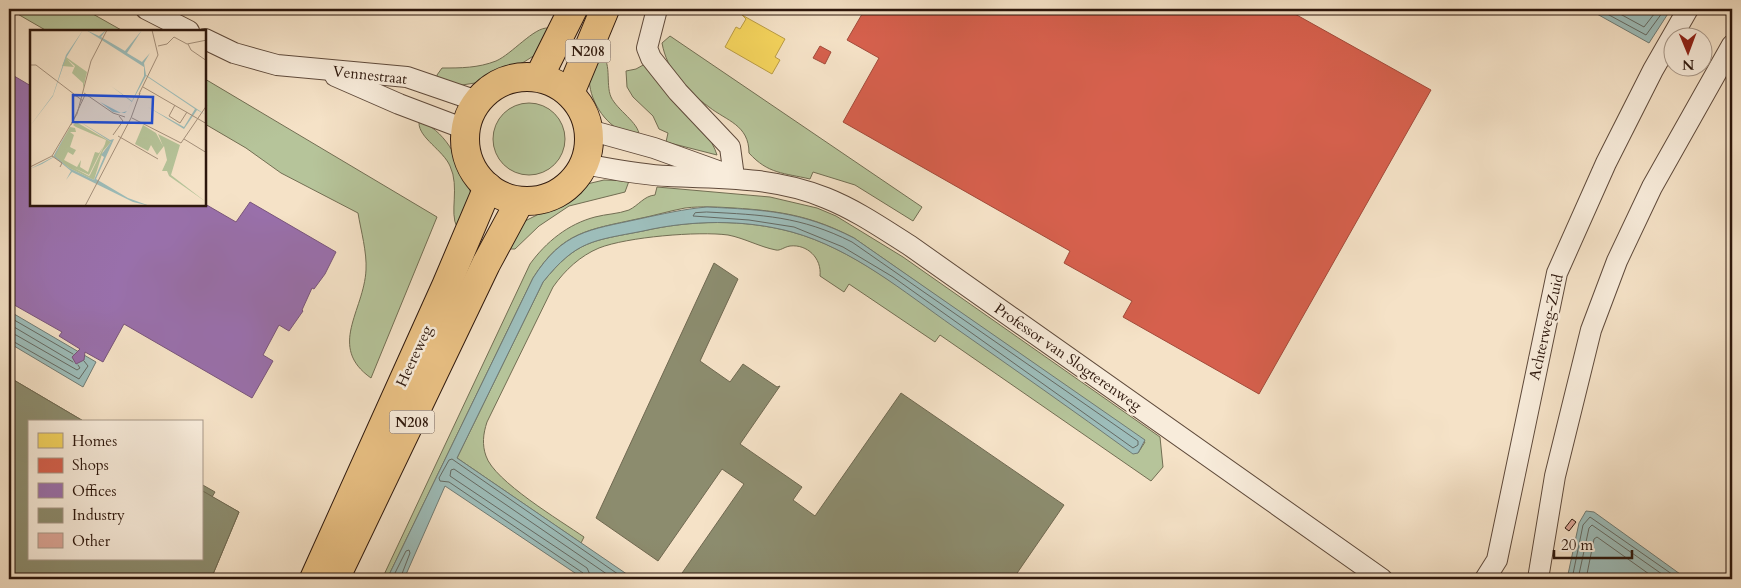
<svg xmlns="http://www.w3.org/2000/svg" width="1741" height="588" font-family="Cardo,serif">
<rect width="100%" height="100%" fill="#f5e2c7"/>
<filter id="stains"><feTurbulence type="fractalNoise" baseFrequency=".004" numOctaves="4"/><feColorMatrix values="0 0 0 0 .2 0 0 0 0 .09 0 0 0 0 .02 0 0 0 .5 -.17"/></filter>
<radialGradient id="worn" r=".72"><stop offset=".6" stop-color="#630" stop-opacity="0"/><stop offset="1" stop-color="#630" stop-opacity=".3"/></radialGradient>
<g fill="#b6c49a" stroke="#726e53">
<polygon points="9,9 84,9 123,31 47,31"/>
<path d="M548,28L538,53L524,62L475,83L462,85L437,80V75L442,68C461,68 478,68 496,61C512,54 534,27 548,28Z"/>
<path d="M670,36L922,207L913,221L855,185L813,172L810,179C784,173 768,174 749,153C749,125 727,121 709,107C686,90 667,71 662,43Z"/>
<path d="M599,52C613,61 605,83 611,97C617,110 639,123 639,135C633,133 625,133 620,130C602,121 586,94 590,73C591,66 596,58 599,52Z"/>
<path d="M645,64C662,95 708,124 717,155L666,142L668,133L659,129L653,116L633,97L627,87L626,71L636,69Z"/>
<path d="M205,79L437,217L371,378C327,347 364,311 366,270C367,252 361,231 358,213L281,173L246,148L205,124Z"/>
<circle cx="529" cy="139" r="36"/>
<path d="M421,121C450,135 459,163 470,191L472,199L457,227C449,213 460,187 450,166C443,150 419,138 419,123Z"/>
<polygon points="604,180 629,181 625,192 569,206 539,226 515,249 507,249 525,221 567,200 587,184"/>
<path d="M657,187L770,197L817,208L836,216L903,257L1160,437L1163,467L1151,481L940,335L935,342L849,284L844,292L820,276C822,258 807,244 790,246C784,247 780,251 776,250C760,247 744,238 728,235C698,231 627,237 599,248C580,256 565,270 553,287L487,422C483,434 482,445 486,456C494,481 561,521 584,537L581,543L457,458L543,282C577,240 592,241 643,231C691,220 744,219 792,232C851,248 902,290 952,324C1014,367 1076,410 1138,453L1145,442L854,238C812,216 781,211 734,208C718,207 702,206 685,208C669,211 653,216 637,219C587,230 562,232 533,278L387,579H382L530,264C546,242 568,224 595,217C606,214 618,214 629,210C639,205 644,196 655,195Z"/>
</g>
<g fill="#9dbdba" stroke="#707b74">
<polygon points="1588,9 1671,9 1649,43"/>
<path d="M707,207C765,210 801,211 854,238L1145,440L1138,453L1133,454C1074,411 1014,369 954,327C904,292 853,249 792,232C744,219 691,220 643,231C592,241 577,240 543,282L457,458L634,579H584L445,486L404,579H387L533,278C563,231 589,230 639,219C662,214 684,209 707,207Z"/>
<polygon points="9,311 96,362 83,387 9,343"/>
<polygon points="1586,511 1594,512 1687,579 1567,579 1579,523"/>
</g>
<polygon fill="#f6d55c" stroke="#ba9c44" points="742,15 785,39 775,57 780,60 772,74 725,47 736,27 740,29 746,19"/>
<g fill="#d6604d" stroke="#a34a3a">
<polygon points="865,9 1286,9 1431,90 1259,394 1123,317 1132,301 1064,263 1070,251 843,122 879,58 847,40"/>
<polygon points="820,46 831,52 825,64 813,58"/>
</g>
<polygon fill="#9970ab" stroke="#79557b" points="9,73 31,86 31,205 205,204 236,222 250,202 336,252 325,274 314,289 312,288 302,310 303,311 289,331 279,325 263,355 273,361 252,398 124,324 103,362 85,352 84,360 76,364 72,357 80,349 59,336 62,332 9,302"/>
<g fill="#8c8c6e" stroke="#706951">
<polygon points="714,263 738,279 700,361 730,382 743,364 777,387 780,386 740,444 802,487 793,500 815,516 901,393 1064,505 1013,579 684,579 680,576 744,484 722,469 658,561 596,518"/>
<polygon points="12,379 85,422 29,422 29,559 201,559 201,484 215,492 212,497 239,512 211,579 9,579 9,384"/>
<polygon points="12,379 85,422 29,422 29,559 201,559 201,490 239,512 211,579 9,579 9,384"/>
</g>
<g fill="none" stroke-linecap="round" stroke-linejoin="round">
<g stroke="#656a63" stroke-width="1">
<polyline points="1598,9 1646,35 1665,9"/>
<polyline points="1611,9 1644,27 1658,9"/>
<path d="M707,212C763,215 800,216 852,242L1138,441V445L1133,448L893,277L843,247L794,227L749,220L693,216L695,213Z"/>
<polyline points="9,317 73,354"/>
<polyline points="9,324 73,362"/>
<polyline points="9,333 16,335 77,370 80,368 78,365"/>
<polyline points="9,339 79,379 88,366 84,361"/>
<polyline points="392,579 406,551 409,550 410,553 400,579"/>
<polyline points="586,579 583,573 449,482 440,481 439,478 449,460 452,459 625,579"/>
<polyline points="592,579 587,568 450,476 451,470 454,469 614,579"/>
<polyline points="1572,579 1583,525 1590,517 1679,579"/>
<polyline points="1578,579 1589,528 1592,525 1669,579"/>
<polyline points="1586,579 1594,539 1597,537 1656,579"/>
</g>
</g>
<polygon fill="#dca697" stroke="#2d170c" points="1572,519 1576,522 1569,531 1565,528"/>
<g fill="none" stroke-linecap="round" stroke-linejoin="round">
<g stroke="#5f4a3b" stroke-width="22">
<g id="minor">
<polyline points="146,9 189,31"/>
<polyline points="657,9 647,48 651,58 678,92 730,147 734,177"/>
<polyline points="205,39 234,53 277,65 407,77 477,101"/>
<polyline points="335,76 399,104 465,129"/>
<polyline points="589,130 654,148 718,171"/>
<path d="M584,164C612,169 640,175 668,176C721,178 776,177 826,198C856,210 882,228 909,245L1382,579"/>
<polyline points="1485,579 1497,560 1557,273 1606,163 1653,70 1688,9"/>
<polyline points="1538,579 1555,476 1591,330 1617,261 1652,187 1732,45"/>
</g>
</g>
<g stroke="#2d170c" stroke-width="30">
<g id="primary">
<circle cx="527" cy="139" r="62"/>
<polyline points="539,77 573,9"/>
<polyline points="570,93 605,9"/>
<polyline points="314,579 446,286 488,187"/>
<polyline points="335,579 486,264 520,201"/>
</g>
</g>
<use href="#minor" stroke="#f8ecdb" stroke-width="20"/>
<use href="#primary" stroke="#eac184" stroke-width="28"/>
</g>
<g text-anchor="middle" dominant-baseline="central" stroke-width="5" stroke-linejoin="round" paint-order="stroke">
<g fill="#f8ecdb" stroke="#6a574a" stroke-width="1">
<rect x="565.5" y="39.5" width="45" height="23" rx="4"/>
<rect x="389.5" y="410.5" width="45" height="23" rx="4"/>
</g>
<g font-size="14" font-weight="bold" fill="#2d170c">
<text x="588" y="51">N208</text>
<text x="412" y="422">N208</text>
</g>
<g font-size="15" fill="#2d170c" stroke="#f8ecdb">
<text transform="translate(370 75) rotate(6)">Vennestraat</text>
<text transform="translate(1546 327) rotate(-77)">Achterweg-Zuid</text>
<text transform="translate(414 356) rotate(-65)">Heereweg</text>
<text transform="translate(1068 357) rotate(35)">Professor van Slogterenweg</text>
</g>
</g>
<g transform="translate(30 30)">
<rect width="176" height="176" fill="#f5e2c7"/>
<path d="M36,27L57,42L53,59V53L42,43L45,36L37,29L44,37L32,36ZM46,92L81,112L73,121L64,150L39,138L24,126L40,97L45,98L46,102H40L44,105L40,117L46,120L43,125L38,122L34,130L47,137L51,130L50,137L58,142L65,122L69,123L73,117L59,145L44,138L59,146L60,145L75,114L76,110L46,97L43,95ZM113,95L126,103L133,116L128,104L150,115L141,145L176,172L139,146L137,141H132L137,130L134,116L127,125L121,115L118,121L105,114Z" fill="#b6c49a"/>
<path d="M53,0L36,28L23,66L0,96L23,65L36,25ZM56,0L69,6L76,0L71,7L95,21L112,0L97,23L112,32L120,23L114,33L116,45L176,85L167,80L154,99L118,77L154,97L165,79L116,46L97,81L95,83H90L83,82L70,72L91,83L97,81L102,72L81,56L102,71L114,46V37ZM47,90L80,110L84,109L66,149L98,168L120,176L103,172L42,142L36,150L41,141L24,127L12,134L0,139L23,127L38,100L25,126L39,138L64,150L74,127L71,125L81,112Z" fill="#9dbdba"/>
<path fill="none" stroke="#a5917c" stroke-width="1" d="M158,14L161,20L177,31M128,16L137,14L144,7L157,14L177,10M0,35H6L53,71M113,57L177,94M54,63L83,83L95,87M109,64L128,25L122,0M145,75L139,86L150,93L157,82M102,88L151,113L177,75M41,95L55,65M83,105L93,91L89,86M88,106L128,129M154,109L177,123M22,126L32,133L30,137M0,137L22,126L47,84L61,31L77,0M55,176L101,88L110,63"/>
<path fill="#1d4ed8" fill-opacity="0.15" stroke="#1d4ed8" stroke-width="2.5" d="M43,65L123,67L122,93L43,92Z"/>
<rect width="176" height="176" fill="none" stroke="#2d170c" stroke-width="2.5"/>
</g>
<rect width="1741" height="588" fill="none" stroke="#f5e2c7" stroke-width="30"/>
<rect x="10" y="10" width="1721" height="568" fill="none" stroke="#2d170c" stroke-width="2.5"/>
<rect x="15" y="15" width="1711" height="558" fill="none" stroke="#2d170c"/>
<rect x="28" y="420" width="175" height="140" fill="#f8ecdb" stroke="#a79788"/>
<rect x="38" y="433" width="25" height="15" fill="#f6d55c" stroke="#a79788"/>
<text x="72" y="446" font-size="15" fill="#2d170c">Homes</text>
<rect x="38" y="458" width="25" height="15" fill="#d6604d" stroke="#a79788"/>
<text x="72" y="470" font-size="15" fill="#2d170c">Shops</text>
<rect x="38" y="483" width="25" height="15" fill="#9970ab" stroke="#a79788"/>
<text x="72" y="496" font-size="15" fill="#2d170c">Offices</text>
<rect x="38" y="508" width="25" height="15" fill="#8c8c6e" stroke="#a79788"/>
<text x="72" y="520" font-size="15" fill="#2d170c">Industry</text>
<rect x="38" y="533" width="25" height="15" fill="#dca697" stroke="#a79788"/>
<text x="72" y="546" font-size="15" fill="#2d170c">Other</text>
<g transform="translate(1688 52) rotate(179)"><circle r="24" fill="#f8ecdb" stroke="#a79788"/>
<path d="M0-4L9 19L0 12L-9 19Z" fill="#8f2418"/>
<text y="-8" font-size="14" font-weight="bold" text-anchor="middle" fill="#2d170c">N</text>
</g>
<path d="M1554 550v8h78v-8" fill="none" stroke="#2d170c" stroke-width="2.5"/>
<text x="1561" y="550" font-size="15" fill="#2d170c" stroke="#f8ecdb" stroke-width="4" paint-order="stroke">20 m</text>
<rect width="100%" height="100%" filter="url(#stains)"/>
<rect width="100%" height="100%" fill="url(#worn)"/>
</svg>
